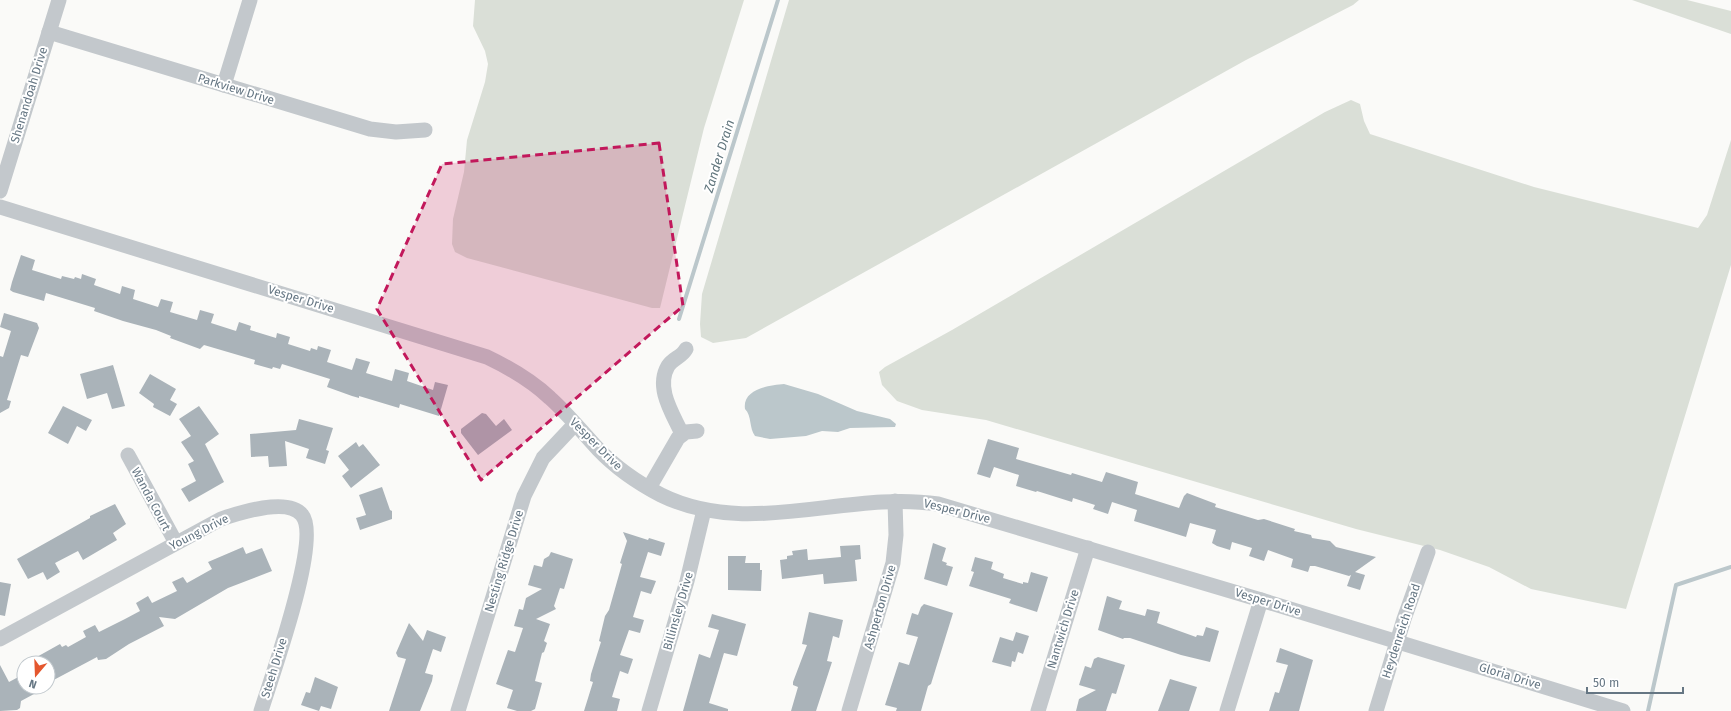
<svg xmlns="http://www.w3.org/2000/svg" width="1731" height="711" font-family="'Fira Sans',sans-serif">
<rect width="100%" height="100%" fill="#fafaf8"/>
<g fill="#dadfd7">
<polygon points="475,0 744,0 704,128 660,308 652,308 467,258 455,252 452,244 453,219 464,172 467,140 485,82 488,64 485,51 473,26"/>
<polygon points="789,0 1359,0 1353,5 1246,60 746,338 713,343 701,337 700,324 702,294"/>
<polygon points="1632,0 1687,0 1731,11 1731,34"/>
<polygon points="1351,100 1360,104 1364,121 1370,134 1534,187 1698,228 1707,215 1731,140 1731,265 1626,609 1531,589 1489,567 1440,550 1356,529 986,420 922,410 897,401 882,385 879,372 885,367 952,330 1325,112"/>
</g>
<path fill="#bbc7cb" d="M784,384L818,394L857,411L890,419L896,424L895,427L850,428L838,432L822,431L806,436L770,439L755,436C749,428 752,416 745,409C742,389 770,385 784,384Z"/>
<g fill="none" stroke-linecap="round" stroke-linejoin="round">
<g stroke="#bbc7cb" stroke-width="4">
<polyline points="679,319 778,0"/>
<polyline points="1648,711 1676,585 1731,567"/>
</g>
</g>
<g fill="#aab3b9">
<polygon points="21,255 35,260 32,270 61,279 62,276 74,279 75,277 81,279 82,274 96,279 94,285 120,294 122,286 135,290 133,299 158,307 161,299 173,302 170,312 197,320 200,310 214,314 211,323 236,331 239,322 251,326 250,330 276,338 277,333 290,337 288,344 310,351 311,348 317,350 318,346 331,350 327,362 352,370 356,358 370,362 366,373 392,381 395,369 409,373 407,381 433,390 435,382 448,385 439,416 400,404 399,408 359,396 359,398 352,396 327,387 330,379 282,364 280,369 273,367 272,369 254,364 255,360 204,345 200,349 170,338 171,336 156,330 123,321 94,311 95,308 46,293 44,301 13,292 10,290 12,282"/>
<polygon points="4,313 37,323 39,328 28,357 21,355 7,400 11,401 9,408 0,413 0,356 3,357 11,331 0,327"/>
<polygon points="113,365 125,406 112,409 107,393 87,399 80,374"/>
<polygon points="150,374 176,389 170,400 177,404 170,416 153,407 154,404 139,393"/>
<polygon points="63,406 92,420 86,431 77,426 68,444 48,433"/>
<polygon points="199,406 219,434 205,444 224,482 189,502 181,489 196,481 188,464 194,461 181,442 191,436 179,419"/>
<polygon points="482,413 486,414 496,426 504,419 512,430 478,455 461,433 461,429"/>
<polygon points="299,419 333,428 326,450 329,451 325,464 306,458 309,449 285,441 287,466 269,467 268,456 251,457 250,434 296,430"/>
<polygon points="988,439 1019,448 1016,459 1071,475 1072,473 1102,482 1106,472 1138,482 1135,494 1179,508 1184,496 1187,493 1216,504 1215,507 1258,520 1264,519 1295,529 1294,531 1311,535 1312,538 1330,541 1336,547 1376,557 1355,572 1365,575 1360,590 1347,586 1351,575 1349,576 1315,566 1310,566 1308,572 1291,567 1293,559 1268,550 1264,561 1249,556 1252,548 1232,542 1230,550 1217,546 1212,543 1216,530 1190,523 1186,537 1134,521 1137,510 1112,502 1108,514 1093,509 1095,505 1073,498 1072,502 1037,491 1036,492 1016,486 1019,475 994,467 990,478 977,474"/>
<polygon points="356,442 359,447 363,444 380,465 351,488 342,476 349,470 338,456"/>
<polygon points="382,487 390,510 392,511 392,519 360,530 356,518 366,515 359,495"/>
<polygon points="115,504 126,524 113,533 117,540 83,560 78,551 55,563 60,572 47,580 43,572 28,579 17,559 90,518 90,516"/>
<polygon points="623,532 648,540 649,538 665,543 661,556 648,552 640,577 656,581 651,594 641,591 633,617 644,620 640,633 629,630 620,655 633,659 628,674 620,671 612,697 620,699 617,711 584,711 593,682 590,681 591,674 601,642 599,641 605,616 609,610 622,564 620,563 627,541"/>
<polygon points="933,543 946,548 942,561 947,563 946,565 953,567 947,586 924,579"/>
<polygon points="860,545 861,559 855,560 857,581 824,584 823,574 782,579 780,560 787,559 787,556 793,555 792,551 807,549 808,560 841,557 840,546"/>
<polygon points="243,547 246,554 262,548 272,571 228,588 175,619 159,617 164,626 129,644 106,659 98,660 97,657 48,683 48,663 26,663 60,644 62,647 66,645 68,647 86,637 83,631 95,625 99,632 125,619 140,611 136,603 148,596 152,603 177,591 172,582 183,577 187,583 212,569 208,562"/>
<polygon points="551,552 573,559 564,589 560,588 554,606 556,609 536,619 550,624 544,641 547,643 544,652 542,653 535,681 542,683 535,709 531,711 517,711 507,708 513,690 496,684 508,650 515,652 523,628 514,626 519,609 523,610 526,598 542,589 528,585 534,565 542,567 544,559 549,556"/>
<polygon points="728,556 746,556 745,563 760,563 760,570 762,570 761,591 728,590"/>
<polygon points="975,557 993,562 991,569 1004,574 1003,578 1023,584 1023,582 1028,583 1031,572 1048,577 1037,612 1009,603 1011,599 969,586 974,572 971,571"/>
<polygon points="0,582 11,584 5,616 0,615"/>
<polygon points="1107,596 1122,601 1119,609 1145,616 1147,609 1160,612 1157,623 1196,637 1197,635 1203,636 1206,627 1219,631 1210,662 1181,655 1130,638 1124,638 1123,639 1098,630"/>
<polygon points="924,604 953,613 931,684 928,686 921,711 896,711 897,708 885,705 899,662 909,665 918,637 906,634 912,613 918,615 921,607"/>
<polygon points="809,612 843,620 839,638 833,636 827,661 832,662 816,711 791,711 798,687 793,685 793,682 807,645 802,644"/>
<polygon points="712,614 746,624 737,656 724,653 709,703 728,709 728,711 683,711 699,654 710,658 719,630 708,627"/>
<polygon points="409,623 423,641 427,630 446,637 441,652 433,649 425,673 433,675 432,681 420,711 389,711 406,659 398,657 396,653"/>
<polygon points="1016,632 1029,636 1023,654 1018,652 1015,662 1012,661 1011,667 992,662 1000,637 1013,641"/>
<polygon points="1280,648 1313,660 1299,711 1269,711 1275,692 1279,693 1288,665 1276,662"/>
<polygon points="1098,657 1125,665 1116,694 1112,693 1106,711 1076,711 1079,699 1096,690 1079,685 1085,666 1091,668 1094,659"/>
<polygon points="0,665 9,682 24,674 24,687 47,687 21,701 20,708 17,710 0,711"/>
<polygon points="315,677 338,687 331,709 321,706 319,711 301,705 306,692 310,693"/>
<polygon points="1170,679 1197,687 1189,711 1158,711"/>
</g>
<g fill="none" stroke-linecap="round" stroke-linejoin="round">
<g stroke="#c3c8cc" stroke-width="15">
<polyline points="49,32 370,129 396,132 425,130"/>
<polyline points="224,85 250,0"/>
<polyline points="0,191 59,0"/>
<path d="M0,207L487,357C510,368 532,381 550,398C568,414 582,432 598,449C616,468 638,483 661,495C750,539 846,490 938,504L1261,600L1623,711"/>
<path d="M682,434C673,414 655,388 668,366C673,358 682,357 686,349"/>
<polyline points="128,455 176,543"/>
<polyline points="649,488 678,438 686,432 697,431"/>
<path d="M0,639L221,519C239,513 288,497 302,515C322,538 271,678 261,711"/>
<polyline points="458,711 524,496 543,458 575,424"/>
<polyline points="649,711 687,581 704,510"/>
<polyline points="849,711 893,563 896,535 895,501"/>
<polyline points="1038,711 1088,548"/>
<polyline points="1227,711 1261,600"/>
<polyline points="1376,711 1404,619 1428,552"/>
</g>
</g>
<path fill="#c2185b" fill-opacity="0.2" stroke="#c2185b" stroke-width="3" stroke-dasharray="8 5" stroke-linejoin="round" d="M659,143L683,306L481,480L377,309L442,164Z"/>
<g text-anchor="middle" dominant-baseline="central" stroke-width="4" stroke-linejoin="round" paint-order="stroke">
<g font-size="12" fill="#657683" stroke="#fff">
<text transform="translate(236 89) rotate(17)">Parkview Drive</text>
<text transform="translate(29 95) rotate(-73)">Shenandoah Drive</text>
<text transform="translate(301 299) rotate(17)">Vesper Drive</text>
<text transform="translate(596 444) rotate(45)">Vesper Drive</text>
<text transform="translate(151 499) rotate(62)">Wanda Court</text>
<text transform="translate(957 511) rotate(14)">Vesper Drive</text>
<text transform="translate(199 532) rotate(-27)">Young Drive</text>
<text transform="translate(504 561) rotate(-73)">Nesting Ridge Drive</text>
<text transform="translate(1268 602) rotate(17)">Vesper Drive</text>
<text transform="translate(880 607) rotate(-74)">Ashperton Drive</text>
<text transform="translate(678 611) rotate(-74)">Billinsley Drive</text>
<text transform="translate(1063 629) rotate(-73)">Nantwich Drive</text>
<text transform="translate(1401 631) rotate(-72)">Heydenreich Road</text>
<text transform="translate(274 668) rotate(-73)">Steeh Drive</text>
<text transform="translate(1510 676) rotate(17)">Gloria Drive</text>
</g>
<g font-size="13" font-style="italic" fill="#60757c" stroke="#fff">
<text transform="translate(719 156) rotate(-73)">Zander Drain</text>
</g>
</g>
<g transform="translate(36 675) rotate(199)"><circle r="19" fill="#ffffff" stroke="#c1c8cd"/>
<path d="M0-3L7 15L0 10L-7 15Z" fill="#e4572e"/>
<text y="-6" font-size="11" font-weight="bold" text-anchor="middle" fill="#657683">N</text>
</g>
<path d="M1587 687v6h96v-6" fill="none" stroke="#657683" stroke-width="2"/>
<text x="1593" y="687" font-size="12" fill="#657683" stroke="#ffffff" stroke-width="3" paint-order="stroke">50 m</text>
</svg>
